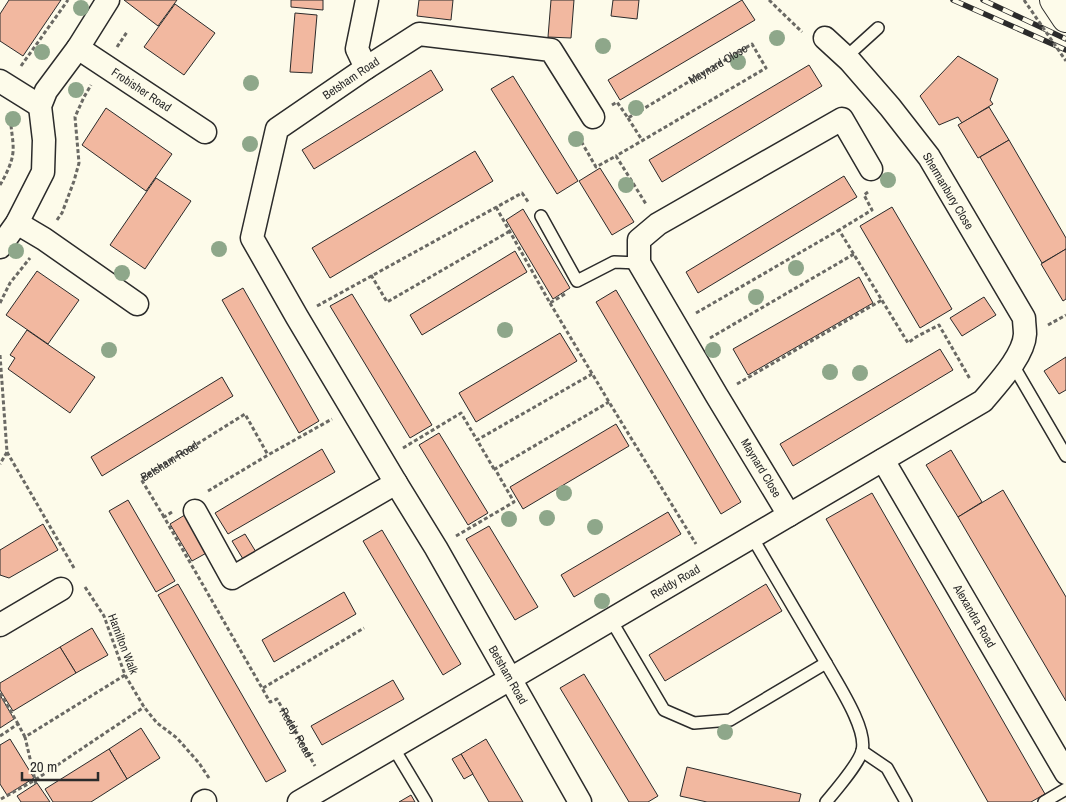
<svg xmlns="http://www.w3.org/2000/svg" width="1066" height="802" font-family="'Archivo Narrow',sans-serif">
<rect width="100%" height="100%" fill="#fdfbea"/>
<g fill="#f2b8a0" stroke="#2b2b2b">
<polygon points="9,0 61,0 23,56 0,41 0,14"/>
<polygon points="124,0 177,0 158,26"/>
<polygon points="291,0 323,0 323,10 291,7"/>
<polygon points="419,0 453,0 451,20 417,16"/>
<polygon points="551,0 574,0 571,38 548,37"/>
<polygon points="613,0 639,0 637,19 611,16"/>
<polygon points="742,0 755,20 620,100 608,80"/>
<polygon points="175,4 215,33 184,75 144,47"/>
<polygon points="295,13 317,15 312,73 290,72"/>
<polygon points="958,56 998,79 990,100 993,104 962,123 958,117 939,125 920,96"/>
<polygon points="809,65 822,86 662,182 649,160"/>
<polygon points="431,70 443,90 314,169 302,150"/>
<polygon points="513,76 578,181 557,194 491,89"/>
<polygon points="989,107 1009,140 978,158 958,125"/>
<polygon points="106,108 172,154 146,191 82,145"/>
<polygon points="1009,140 1066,238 1066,249 1042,263 980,157"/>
<polygon points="475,151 493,181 330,278 312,248"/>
<polygon points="600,168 634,222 612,235 579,181"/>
<polygon points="844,176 857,197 698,293 686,272"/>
<polygon points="156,178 191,201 145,269 110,245"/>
<polygon points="892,207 952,309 920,328 860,226"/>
<polygon points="523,209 570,288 553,299 506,220"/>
<polygon points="1066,249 1066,299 1063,301 1041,264"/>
<polygon points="515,251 527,272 422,335 410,315"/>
<polygon points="37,271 79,300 48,344 6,315"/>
<polygon points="859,277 873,303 748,375 733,349"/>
<polygon points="243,288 319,421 299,433 222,300"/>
<polygon points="616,290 741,502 721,514 596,302"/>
<polygon points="352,294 432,425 410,438 330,306"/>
<polygon points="984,297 996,315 962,336 950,318"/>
<polygon points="27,330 95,377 70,413 8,369 15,358 10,355"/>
<polygon points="560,333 577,361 476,422 459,393"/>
<polygon points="940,349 953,370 793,466 780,444"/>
<polygon points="1066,357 1066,390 1059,394 1044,371"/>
<polygon points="222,377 233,396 102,476 91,457"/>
<polygon points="616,424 629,446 523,509 510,487"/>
<polygon points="439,433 488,513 468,525 419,445"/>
<polygon points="322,449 335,472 228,534 215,513"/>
<polygon points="951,450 982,502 958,517 926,465"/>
<polygon points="1003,490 1066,597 1066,701 958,517"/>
<polygon points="872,493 1045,794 1031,802 988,802 826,519"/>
<polygon points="128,500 175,581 156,592 109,511"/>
<polygon points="668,512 681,534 574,597 561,575"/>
<polygon points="188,513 210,551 192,561 170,524"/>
<polygon points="43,524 58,550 9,578 0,575 0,550"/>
<polygon points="489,526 538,607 515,620 466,539"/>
<polygon points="382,530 461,664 443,675 363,541"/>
<polygon points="245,534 256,552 243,559 232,541"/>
<polygon points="178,584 286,771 266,782 158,595"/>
<polygon points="766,584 782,611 665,681 649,655"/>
<polygon points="344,592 356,614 274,662 262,640"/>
<polygon points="92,628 108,655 76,673 60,647"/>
<polygon points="60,647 76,673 13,711 0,690 0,683"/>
<polygon points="584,674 658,796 648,802 629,802 560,688"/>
<polygon points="393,680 404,699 322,745 311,726"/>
<polygon points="0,695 14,719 0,728"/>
<polygon points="141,728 160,758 127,779 109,749"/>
<polygon points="10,739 34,778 7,795 0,784 0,745"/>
<polygon points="486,739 523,802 489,802 461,754"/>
<polygon points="109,749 127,779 91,802 53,802 45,789"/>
<polygon points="461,754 473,774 464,779 452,759"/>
<polygon points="687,767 801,794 799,802 707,802 680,796"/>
<polygon points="37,783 50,802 21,802 17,796"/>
<polygon points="411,795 415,802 399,802"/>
</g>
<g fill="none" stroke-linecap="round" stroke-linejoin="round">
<g stroke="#2b2b2b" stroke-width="14">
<g id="service">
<polyline points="846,57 878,28"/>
<polyline points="541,216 577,281 614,262 639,263"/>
<polyline points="1013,365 1066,456"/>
<polyline points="752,537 826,663"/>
<path d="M611,620L664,710L694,723L730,720L826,663C837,683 868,729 862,751C858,765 836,790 826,802"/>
<polyline points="393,747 426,802"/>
<polyline points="862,751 887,768 906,802"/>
<polyline points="1044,802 1066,789"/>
</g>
</g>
<g stroke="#2b2b2b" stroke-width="25">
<g id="minor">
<path id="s4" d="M78,48L205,132"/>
<polyline points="366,68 357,49 367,0"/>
<polyline points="0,81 40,106"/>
<polyline points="17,223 44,239 137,304"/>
<polyline points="0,247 17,223 43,172 44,140 40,106 46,91 78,48 108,0"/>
<path id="s5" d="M883,460L1066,773"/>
<polyline points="195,511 232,578 396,483"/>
<polyline points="789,515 717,396 639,263 639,240 658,224 842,119 871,169"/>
<polyline points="0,625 61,589"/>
<polyline points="203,802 205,801"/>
<path id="s6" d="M299,802L510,679L983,401C997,384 1024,356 1025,334C1025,329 1024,323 1024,318L929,157L890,107L850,61L825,38"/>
<path id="s7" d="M580,802L436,548L396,483L297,317L252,238L277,129L366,68L419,34L551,50L593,117"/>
</g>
</g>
<g stroke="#2b2b2b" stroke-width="30">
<polyline id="primary" points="1054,0 1066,18"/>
</g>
<g stroke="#6a6964" stroke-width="3" stroke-dasharray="4 2.5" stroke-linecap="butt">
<polyline points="769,0 802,32"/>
<polyline points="117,47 127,32"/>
<polyline points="21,66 68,0"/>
<path id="s1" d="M612,105L617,102L628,118L752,44L766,68L616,156"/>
<polyline points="628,118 642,140"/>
<polyline points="578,136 596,167 616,156 646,204"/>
<path d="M0,185C6,175 12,163 13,152C14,140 10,128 11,116"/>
<polyline points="868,192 864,195 872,210 839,230 908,343 916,337 939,325 970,379"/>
<polyline points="496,207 550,303 565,294"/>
<polyline points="57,220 62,213 74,181 79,163 75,117 84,97 91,85"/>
<polyline points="371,275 387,302 510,231"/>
<polyline points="0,303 10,283 30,258"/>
<polyline points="550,303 609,402 696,544"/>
<polyline points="317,306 522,193 529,203"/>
<polyline points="696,313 839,230"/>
<polyline points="1048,325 1066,315"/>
<polyline points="710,338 854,254"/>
<polyline points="0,355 7,452 0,464"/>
<polyline points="737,384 882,300"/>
<polyline points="403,448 461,413 477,440"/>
<polyline points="7,452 74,568"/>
<polyline points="494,469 477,440 592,374"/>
<polyline points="208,491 268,455 332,419"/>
<path id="s2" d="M172,512L164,517L270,702L277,699L315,766"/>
<path id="s3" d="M164,517L141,479L245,414L268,455"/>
<polyline points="456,536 514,502 495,469 609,402"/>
<polyline points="85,587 104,616 125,675 144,707 157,723 177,738 199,763 209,778"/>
<polyline points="125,675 25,737 35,780 144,707"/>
<polyline points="263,688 364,628"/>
<polyline points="0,693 18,724"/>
<polyline points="0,736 18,724 25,737"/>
<polyline points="1,799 35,780 36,784"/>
</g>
<use href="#service" stroke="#fdfbea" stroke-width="11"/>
<use href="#minor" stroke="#fdfbea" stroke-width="22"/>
<use href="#primary" stroke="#fdfbea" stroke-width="28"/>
<g stroke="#2b2b2b" stroke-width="5.5">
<g id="rail">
<polyline points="953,0 1066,50"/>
<polyline points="983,0 1066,39"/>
</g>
</g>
<use href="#rail" stroke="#fdfbea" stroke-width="4" stroke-dasharray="11" stroke-linecap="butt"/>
<polyline stroke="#6a6964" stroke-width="3" stroke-dasharray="4 2.5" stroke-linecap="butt" points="1024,0 1066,61"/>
</g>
<g fill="#8ea78a">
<circle cx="81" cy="8" r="8"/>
<circle cx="777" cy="38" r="8"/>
<circle cx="603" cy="46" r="8"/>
<circle cx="42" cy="52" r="8"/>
<circle cx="738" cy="62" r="8"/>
<circle cx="251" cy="83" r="8"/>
<circle cx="76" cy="90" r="8"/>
<circle cx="636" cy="108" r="8"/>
<circle cx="13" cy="119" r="8"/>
<circle cx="576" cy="139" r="8"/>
<circle cx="250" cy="144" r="8"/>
<circle cx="888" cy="180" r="8"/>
<circle cx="626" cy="185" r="8"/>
<circle cx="219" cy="249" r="8"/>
<circle cx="16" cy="251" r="8"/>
<circle cx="796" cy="268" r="8"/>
<circle cx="122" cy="273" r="8"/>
<circle cx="756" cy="297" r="8"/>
<circle cx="505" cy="330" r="8"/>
<circle cx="109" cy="350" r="8"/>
<circle cx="713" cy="350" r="8"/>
<circle cx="830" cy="372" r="8"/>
<circle cx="860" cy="373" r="8"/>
<circle cx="564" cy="493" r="8"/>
<circle cx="547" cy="518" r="8"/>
<circle cx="509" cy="519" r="8"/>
<circle cx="595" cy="527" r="8"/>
<circle cx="602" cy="601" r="8"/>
<circle cx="725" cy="732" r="8"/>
</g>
<g text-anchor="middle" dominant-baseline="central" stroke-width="4" stroke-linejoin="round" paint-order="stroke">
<g font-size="12" fill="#2b2b2b" stroke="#fdfbea">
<text stroke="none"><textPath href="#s1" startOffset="130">Maynard Close</textPath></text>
<text stroke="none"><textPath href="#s7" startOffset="854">Betsham Road</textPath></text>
<text stroke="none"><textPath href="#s4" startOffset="76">Frobisher Road</textPath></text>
<text transform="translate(948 191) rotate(59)">Shermanbury Close</text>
<text stroke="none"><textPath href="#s3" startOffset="78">Betsham Road</textPath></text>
<text transform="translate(761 468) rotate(59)">Maynard Close</text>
<text stroke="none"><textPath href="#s6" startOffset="436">Reddy Road</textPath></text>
<text stroke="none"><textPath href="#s5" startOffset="181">Alexandra Road</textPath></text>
<text transform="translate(123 644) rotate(69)">Hamilton Walk</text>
<text transform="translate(508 675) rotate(60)">Betsham Road</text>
<text stroke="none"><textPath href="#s2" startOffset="269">Reddy Road</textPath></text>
</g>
</g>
<path d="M22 772v8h76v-8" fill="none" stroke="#2b2b2b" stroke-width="2.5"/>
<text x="30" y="772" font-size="15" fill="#2b2b2b" stroke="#fdfbea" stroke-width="4" paint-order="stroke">20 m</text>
</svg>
